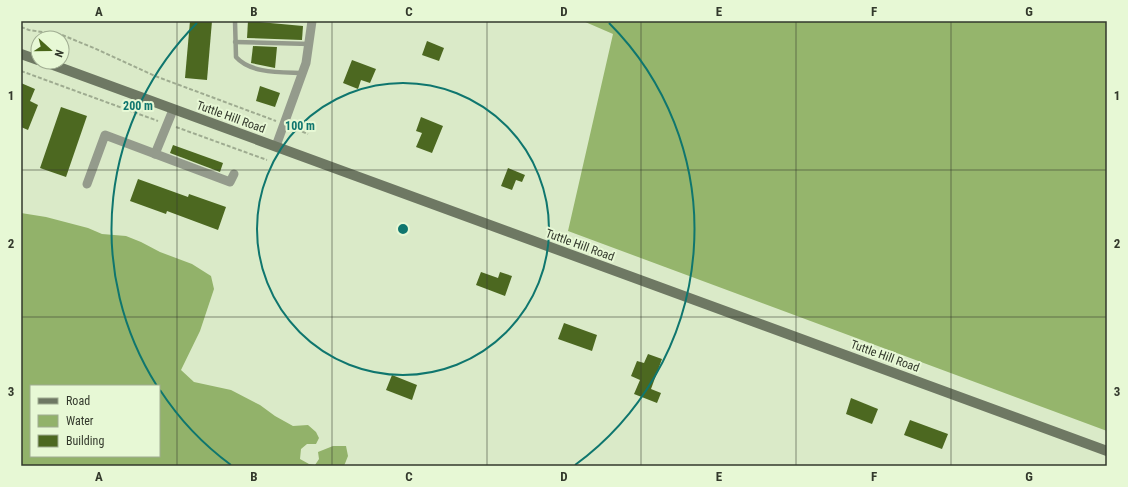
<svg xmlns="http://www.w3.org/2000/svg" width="1128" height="487" font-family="'Roboto Condensed',sans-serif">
<rect width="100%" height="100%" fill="#daeac8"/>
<polygon fill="#95b56c" points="583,21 1107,21 1107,431 568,231 613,34"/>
<path fill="#92b26a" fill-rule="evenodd" d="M21,213L46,217L88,228L102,234L126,236L141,242L160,252L192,264L211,276L214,289L200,331L181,370L194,382L231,390L260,405L275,416L293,426L308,425L316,432L319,438L316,444H307L301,449L300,459L309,464L315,465L319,459L318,452L333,446H346L348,456L344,466H21ZM31,386H159V456H31Z"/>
<g fill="#4c6820">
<polygon points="190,21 212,21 207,80 185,78"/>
<polygon points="248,21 303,26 302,40 247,38"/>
<polygon points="427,41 444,48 439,61 422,55"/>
<polygon points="253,46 277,47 275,68 251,63"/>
<polygon points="352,60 376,69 370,83 361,80 358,89 343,83"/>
<polygon points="21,83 35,89 30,101 38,105 28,130 21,127"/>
<polygon points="260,86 280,93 275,107 256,101"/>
<polygon points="61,107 87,116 66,177 40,168"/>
<polygon points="421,117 443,126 432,153 416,147 422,133 416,131"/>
<polygon points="173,145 223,163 220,172 170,153"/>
<polygon points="508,168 525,175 522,182 516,180 512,190 501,186"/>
<polygon points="138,179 188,197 189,194 226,207 218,230 167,211 166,214 130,201"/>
<polygon points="481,272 498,278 500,272 512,276 505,296 476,285"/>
<polygon points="564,323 597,335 592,351 558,339"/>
<polygon points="648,354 662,359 651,389 661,393 657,403 634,394 640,380 631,376 637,361 644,363"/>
<polygon points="392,375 417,385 412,400 386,390"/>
<polygon points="851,398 878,409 872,424 846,414"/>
<polygon points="910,420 948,434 942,449 904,435"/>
</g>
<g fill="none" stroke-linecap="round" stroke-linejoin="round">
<g stroke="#9eab90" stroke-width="2" stroke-dasharray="4 2" stroke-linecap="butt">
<polyline points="21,27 29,30 62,35 94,48 155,76 276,121"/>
<polyline points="21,71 158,121"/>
<polyline points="176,127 267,160"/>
<polyline points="291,127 308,134"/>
</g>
<g stroke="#949b8c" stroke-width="4.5">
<path d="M235,21L236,57C251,74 282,72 303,73"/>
<polyline points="235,42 310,44"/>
</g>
<g stroke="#949b8c" stroke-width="9">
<polyline points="276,146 306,63 312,21"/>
<polyline points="155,154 173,110"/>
<polyline points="87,184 105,135 230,182 234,174"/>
</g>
<g stroke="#6e7863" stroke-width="10">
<polyline points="21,54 38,60"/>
<polyline points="45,62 1107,451"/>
</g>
</g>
<path fill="none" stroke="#33392c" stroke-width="1" stroke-opacity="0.55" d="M177,21V466M332,21V466M487,21V466M641,21V466M796,21V466M951,21V466M21,170H1107M21,317H1107"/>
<g fill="none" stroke="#0f766e" stroke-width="2">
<circle cx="403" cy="229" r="146"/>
<path d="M231 465A292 292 0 0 1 160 390M157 386A292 292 0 0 1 197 23M609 23A292 292 0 0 1 575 465"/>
</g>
<g text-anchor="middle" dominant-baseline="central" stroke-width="4" stroke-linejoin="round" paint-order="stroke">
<g font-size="12" fill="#33392c" stroke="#e7f8d5">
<text transform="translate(231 117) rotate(20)">Tuttle Hill Road</text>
<text transform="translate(580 245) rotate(20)">Tuttle Hill Road</text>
<text transform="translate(885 356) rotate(20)">Tuttle Hill Road</text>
</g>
</g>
<circle cx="403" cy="229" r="6" fill="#0f766e" stroke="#e7f8d5" stroke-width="2"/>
<g font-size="12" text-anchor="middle" font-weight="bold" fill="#0f766e" stroke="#e7f8d5" stroke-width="4" stroke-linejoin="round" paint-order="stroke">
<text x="138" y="110">200 m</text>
<text x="300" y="130">100 m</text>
</g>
<rect width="1128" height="487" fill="none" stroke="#e7f8d5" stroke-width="44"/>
<rect x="30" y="385" width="130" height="72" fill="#e7f8d5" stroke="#9fac91"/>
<rect x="38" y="398" width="20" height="6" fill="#6e7863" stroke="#9fac91"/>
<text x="66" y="405" font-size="12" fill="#33392c">Road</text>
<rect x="38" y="415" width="20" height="12" fill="#92b26a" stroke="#9fac91"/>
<text x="66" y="425" font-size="12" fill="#33392c">Water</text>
<rect x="38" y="435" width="20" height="12" fill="#4c6820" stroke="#9fac91"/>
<text x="66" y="445" font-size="12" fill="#33392c">Building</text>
<g transform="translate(50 50) rotate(111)"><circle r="19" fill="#e7f8d5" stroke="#9fac91"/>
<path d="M0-3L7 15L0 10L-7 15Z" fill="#496619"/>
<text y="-6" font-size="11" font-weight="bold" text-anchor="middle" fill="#33392c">N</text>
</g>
<rect x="22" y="22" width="1084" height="443" fill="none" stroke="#33392c" stroke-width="1.5"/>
<g font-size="13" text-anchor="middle" font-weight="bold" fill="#33392c">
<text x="99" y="16">A</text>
<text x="254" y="16">B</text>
<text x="409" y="16">C</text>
<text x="564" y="16">D</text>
<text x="719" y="16">E</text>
<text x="874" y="16">F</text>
<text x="1029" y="16">G</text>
<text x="11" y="100">1</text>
<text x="1117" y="100">1</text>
<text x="11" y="248">2</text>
<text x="1117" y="248">2</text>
<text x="11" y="396">3</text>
<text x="1117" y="396">3</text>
<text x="99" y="481">A</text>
<text x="254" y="481">B</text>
<text x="409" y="481">C</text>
<text x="564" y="481">D</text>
<text x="719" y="481">E</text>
<text x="874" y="481">F</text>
<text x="1029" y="481">G</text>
</g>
</svg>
